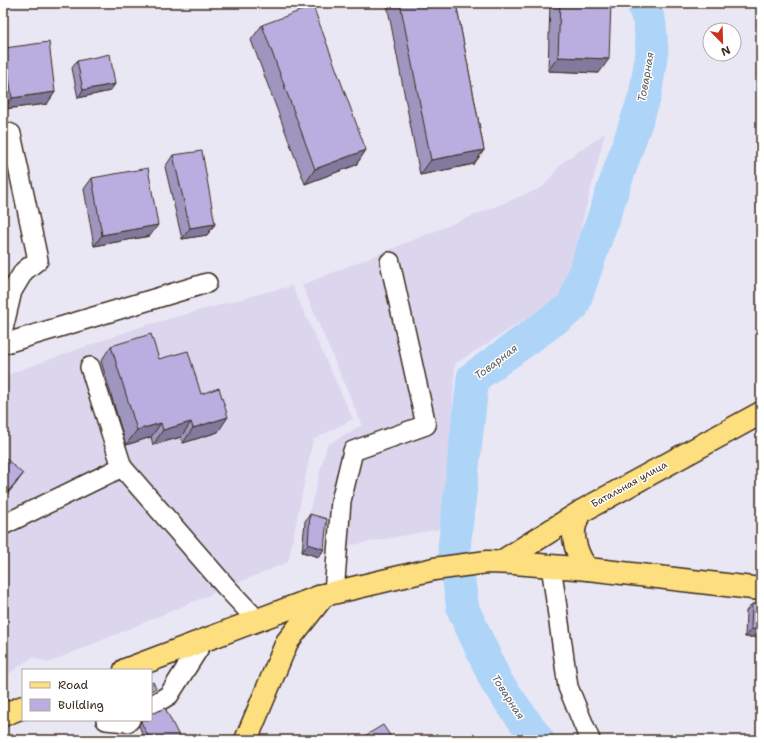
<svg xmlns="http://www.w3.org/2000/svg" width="764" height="743" font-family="'Shantell Sans',sans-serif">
<rect width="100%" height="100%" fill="#eae7f5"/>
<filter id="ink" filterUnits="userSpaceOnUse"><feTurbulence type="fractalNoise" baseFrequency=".025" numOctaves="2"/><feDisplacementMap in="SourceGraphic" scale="8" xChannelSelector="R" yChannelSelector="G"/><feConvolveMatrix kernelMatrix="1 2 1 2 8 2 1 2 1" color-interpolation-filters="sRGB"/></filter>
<g filter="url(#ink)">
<g fill="#dbd6ee">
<polygon points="605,133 564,295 455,364 446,528 325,550 328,520 309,513 327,445 362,425 302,285 543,187 563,162"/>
<polygon points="292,286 353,419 313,440 288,562 48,663 32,657 3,678 3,376 140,327 270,291"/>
</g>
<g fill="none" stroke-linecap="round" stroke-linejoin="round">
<polyline stroke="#aed5f8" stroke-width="33" points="538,740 497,683 463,609 454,548 473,378 573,306 645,96 652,51 650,24 643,3"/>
<g stroke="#3b2a1e" stroke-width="22">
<g id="minor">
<polyline points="3,131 11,134 38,260 24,271 12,291 3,329"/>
<polyline points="3,344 207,283"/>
<polyline points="90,367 122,467 227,588 257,620"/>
<polyline points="3,525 122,467"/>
<polyline points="551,565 568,687 590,740"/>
<polyline points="334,593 341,501 353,451 426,425 390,262"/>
<polyline points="151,706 169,695 204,640"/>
<polyline points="106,720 127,722 130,720"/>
</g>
</g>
<g stroke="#3b2a1e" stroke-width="25">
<g id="major">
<path d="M582,511C580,514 577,518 576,522C570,537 578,558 588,569"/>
<polyline points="501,562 582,511 761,413"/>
<polyline points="125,670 324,595 434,569 487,562 514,563 588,569 761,589"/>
<polyline points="3,715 23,707"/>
<polyline points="246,740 287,642 324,595"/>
</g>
</g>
<use href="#minor" stroke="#fff" stroke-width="19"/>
<use href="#major" stroke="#fddf80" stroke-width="22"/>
</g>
<g fill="#9f96c0" stroke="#3b2a1e">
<polygon points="388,3 456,3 484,150 474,164 420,175 387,4"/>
<polygon points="550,3 611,3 599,73 548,71"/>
<polygon points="262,25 366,150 356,165 305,184 251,40"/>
<polygon points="5,48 55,92 47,104 4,109 3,104 3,51"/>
<polygon points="77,61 115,84 110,91 78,98 72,68"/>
<polygon points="173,155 215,224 207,235 182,239 165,167"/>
<polygon points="92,178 150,236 94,246 84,189"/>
<polygon points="111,346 159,359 201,394 218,432 183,443 181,437 153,445 151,437 126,445 101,361"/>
<polygon points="310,514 324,549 319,557 302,552 305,521"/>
<polygon points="752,604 761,604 761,637 745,637 746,611"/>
<polygon points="141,720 151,720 181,740 145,740 139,726"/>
</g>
<g fill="#827a9c" stroke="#3b2a1e">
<polygon points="558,57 609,59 599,73 548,71"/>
<polygon points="115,84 110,91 78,98 83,90"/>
<polygon points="55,92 47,104 4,109 12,98"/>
<polygon points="366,150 356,165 305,184 315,169"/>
<polygon points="484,150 474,164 420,175 431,160"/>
<polygon points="215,224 207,235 182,239 190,228"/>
<polygon points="158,225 150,236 94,246 102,235"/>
<polygon points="228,417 218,432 183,443 193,428"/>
<polygon points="191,422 181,437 153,445 163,430"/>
<polygon points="161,423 151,437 126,445 137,430"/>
<polygon points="23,474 15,485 3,499 3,497"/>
<polygon points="308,544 324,549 319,557 302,552"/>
<polygon points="751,629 761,629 761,637 745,637"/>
</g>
<g fill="#b9aedf" stroke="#3b2a1e">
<polygon points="400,3 456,3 484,150 431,160"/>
<polygon points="560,3 611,3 609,59 558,57"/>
<polygon points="313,6 366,150 315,169 262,25"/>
<polygon points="49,42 55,92 12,98 5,48"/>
<polygon points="110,54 115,84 83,90 77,61"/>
<polygon points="202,151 215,224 190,228 173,155"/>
<polygon points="148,168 158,225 102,235 92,178"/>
<polygon points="151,334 159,359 188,351 201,394 219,388 228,417 193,428 191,422 163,430 161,423 137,430 111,346"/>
<polygon points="3,456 23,474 3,497"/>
<polygon points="310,514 327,519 324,549 308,544"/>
<polygon points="752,604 761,604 761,629 751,629"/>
<polygon points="153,682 156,688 151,691 151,683"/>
<polygon points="165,708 181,740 150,740 141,722 142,720 151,720 151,712 154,713"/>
<polygon points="383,725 391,737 387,740 358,740"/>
</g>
</g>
<g text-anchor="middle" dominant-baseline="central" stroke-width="3" stroke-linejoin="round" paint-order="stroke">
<g font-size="10" fill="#3b2a1e" stroke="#fff">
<text transform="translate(629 484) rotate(-29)">Батальная улица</text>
</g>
<g font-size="11" font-style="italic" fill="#5e5d5f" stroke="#fff">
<text transform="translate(646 77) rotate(-80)">Товарная</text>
<text transform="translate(496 362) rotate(-37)">Товарная</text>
<text transform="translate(508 697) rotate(57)">Товарная</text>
</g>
</g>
<rect width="764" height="743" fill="none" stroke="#fff" stroke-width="16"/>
<rect x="8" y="8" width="748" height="727" fill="none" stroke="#3b2a1e" stroke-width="1.5" filter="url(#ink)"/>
<rect x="22" y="669" width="130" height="52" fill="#ffffff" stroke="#b1aaa5"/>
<rect x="30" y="682" width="20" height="6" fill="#fddf80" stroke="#b1aaa5"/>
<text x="58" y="689" font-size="12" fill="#3b2a1e">Road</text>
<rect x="30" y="699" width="20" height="12" fill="#b9aedf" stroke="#b1aaa5"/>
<text x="58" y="709" font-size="12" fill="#3b2a1e">Building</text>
<g transform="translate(722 42) rotate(157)"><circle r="19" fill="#ffffff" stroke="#b1aaa5"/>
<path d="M0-3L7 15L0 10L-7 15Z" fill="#c8321e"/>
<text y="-6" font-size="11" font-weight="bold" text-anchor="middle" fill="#3b2a1e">N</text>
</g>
</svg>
